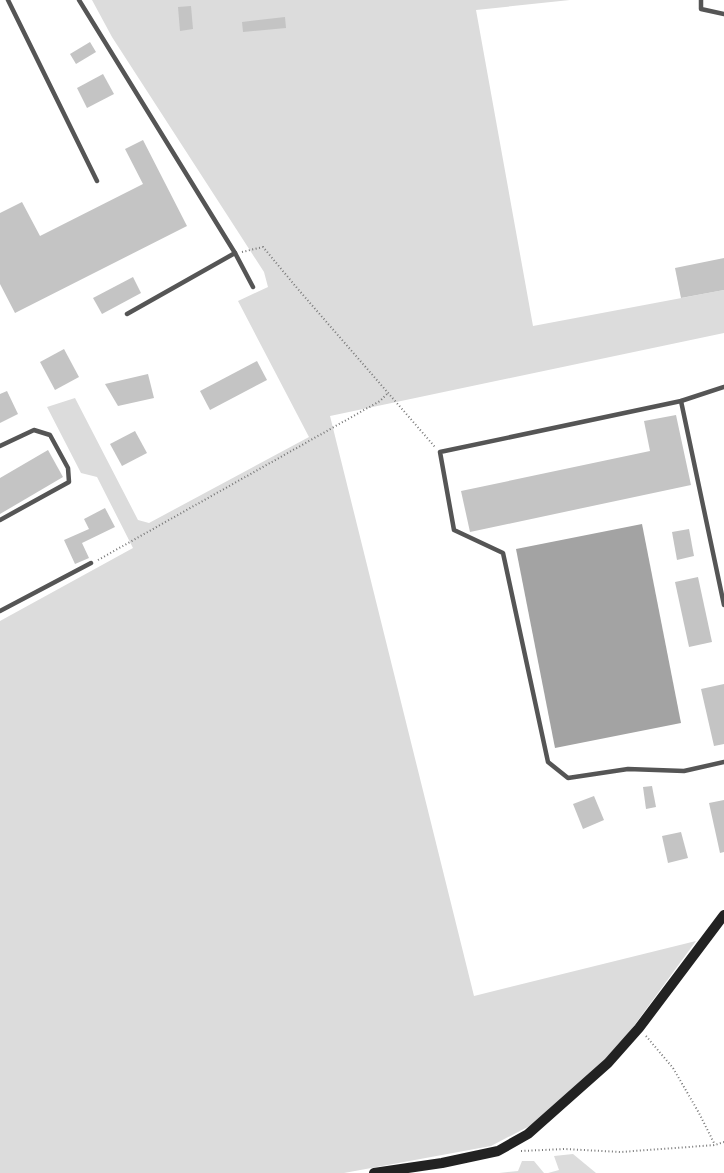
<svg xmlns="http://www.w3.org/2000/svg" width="724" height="1173" font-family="Helvetica,sans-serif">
<rect width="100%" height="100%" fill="#fff"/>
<g fill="#dcdcdc">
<polygon points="92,0 570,0 476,10 533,326 724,290 724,333 330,416 474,996 696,941 625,1038 566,1100 541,1120 491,1146 344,1173 0,1173 0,621 133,548 97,477 81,473 47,407 75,398 138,520 149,523 309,437 238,301 268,287 264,272 112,37"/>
<polygon points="573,1154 596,1173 548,1173 559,1170 554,1156"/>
<polygon points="522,1161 534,1161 544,1173 499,1173 518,1171"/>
</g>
<polygon fill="#a3a3a3" points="642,524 681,723 555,748 516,549"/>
<g fill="#c4c4c4">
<polygon points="191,6 193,29 180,31 178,7"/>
<polygon points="285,17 286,28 243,32 242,22"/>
<polygon points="90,42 96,52 76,64 70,54"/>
<polygon points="103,74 114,94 87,108 77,88"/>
<polygon points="143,140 187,226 15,313 0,284 0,213 22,202 40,236 143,184 125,149"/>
<polygon points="724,258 724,290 681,298 675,268"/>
<polygon points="133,277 141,293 102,314 93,298"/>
<polygon points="64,349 79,377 55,390 40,362"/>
<polygon points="257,361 267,380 210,410 200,391"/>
<polygon points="148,374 154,398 118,406 105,384"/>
<polygon points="7,391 18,414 0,423 0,394"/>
<polygon points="676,415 691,485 470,532 461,491 650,451 644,421"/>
<polygon points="135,431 147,453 122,466 110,444"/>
<polygon points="48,450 63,477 0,514 0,478"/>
<polygon points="105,508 115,527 82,543 89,558 75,564 64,540 89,529 84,519"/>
<polygon points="689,529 694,556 677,560 672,532"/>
<polygon points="698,577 712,642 689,647 675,582"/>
<polygon points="724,684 724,744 714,746 701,689"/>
<polygon points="652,786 656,807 646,809 643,787"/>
<polygon points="594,796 604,820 583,829 573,804"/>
<polygon points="724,800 724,852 720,853 709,803"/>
<polygon points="681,832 688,858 668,863 662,836"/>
</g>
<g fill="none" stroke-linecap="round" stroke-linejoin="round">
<g stroke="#777" stroke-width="2" stroke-dasharray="1 2.5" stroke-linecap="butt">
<polyline points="242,252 263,247 297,288 435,447"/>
<polyline points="98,560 380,401 388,393"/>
<polyline points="646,1036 673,1068 699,1113 715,1145"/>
<polyline points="521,1151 565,1149 621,1152 715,1145 724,1142"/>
</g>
<g stroke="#555" stroke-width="4.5">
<polyline points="8,0 97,181"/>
<polyline points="79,0 235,253 127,314"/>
<polyline points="701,0 701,9 724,14"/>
<polyline points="235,253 253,287"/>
<polyline points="724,387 681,401 440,452 454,530 503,553 548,762 568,778 628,769 684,771 724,762"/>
<polyline points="681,401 724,605"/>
<polyline points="0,446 34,430 50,435 68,468 69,482 0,520"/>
<polyline points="0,611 91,563"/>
</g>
<polyline stroke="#222" stroke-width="10" points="374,1173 442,1163 498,1151 528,1134 608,1063 639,1028 724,915"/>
</g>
</svg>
